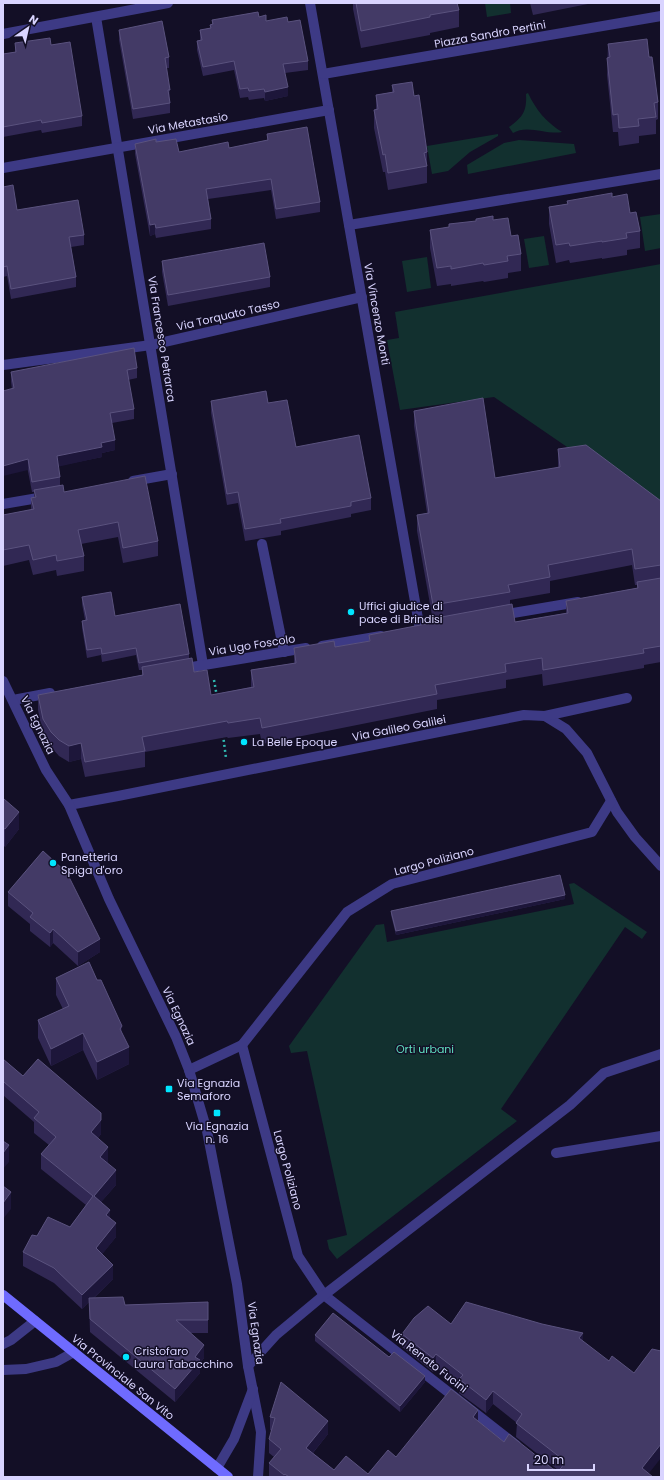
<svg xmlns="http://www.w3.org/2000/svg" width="664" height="1480" font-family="Poppins,sans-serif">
<rect width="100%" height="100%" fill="#130f26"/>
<g fill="#12302f">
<polygon points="485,3 510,3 511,13 487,17"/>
<path d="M528,93C536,110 546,122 562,132C547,135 527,124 513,133L509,127C523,117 527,111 526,94Z"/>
<polygon points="498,134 498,136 470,152 448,171 432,174 427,146"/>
<polygon points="519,140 574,144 576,153 468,174 467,165 504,143"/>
<polygon points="661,214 661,248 645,251 640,217"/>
<polygon points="544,236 549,265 529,268 524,239"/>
<polygon points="427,257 431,288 407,292 402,261"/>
<polygon points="661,264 661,509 659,510 494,397 400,410 387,340 399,338 395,312"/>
<polygon points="574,883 647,932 642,939 625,927 501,1109 517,1121 337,1259 329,1249 327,1240 347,1235 307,1051 291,1053 289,1046 376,925 384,924 387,942 574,904 569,884"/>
</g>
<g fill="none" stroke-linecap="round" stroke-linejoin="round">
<g stroke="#2fb8b0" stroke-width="2.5" stroke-dasharray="2 3" stroke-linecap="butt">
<polyline points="214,680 217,697"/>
<polyline points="223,735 226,758"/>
</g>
<polyline stroke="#3d3a85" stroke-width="10" points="262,544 284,652"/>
<g stroke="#3d3a85" stroke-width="10">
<polyline points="310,3 420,630"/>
<polyline points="96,17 203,665"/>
<polyline points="3,34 168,3"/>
<polyline points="323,74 661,16"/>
<polyline points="3,168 329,110"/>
<polyline points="349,225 661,174"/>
<polyline points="3,365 151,345 362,297"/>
<polyline points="133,481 172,474"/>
<polyline points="3,504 44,497"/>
<polyline points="501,615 578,602"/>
<polyline points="322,646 381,636"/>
<polyline points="180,669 306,648"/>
<polyline points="13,700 50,693"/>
<polyline points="545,716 566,729 587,753 617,812 635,837 661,866"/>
<polyline points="69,805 118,796 524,715 545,716 627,698"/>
<polyline points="242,1045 298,1256 324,1295 516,1445"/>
<polyline points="189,1070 242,1045 347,912 392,884 592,832 611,801"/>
<polyline points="556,1153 661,1136"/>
<polyline points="3,1344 11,1340 35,1321"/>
<polyline points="248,1366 276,1335 324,1295 570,1105 604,1073 661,1054"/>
<polyline points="3,1370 26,1369 56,1362 74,1352"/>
</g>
<g stroke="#3d3a85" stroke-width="10">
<polyline points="3,681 46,770 69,805 109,899 176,1037 189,1070 207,1131 237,1284 248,1366 261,1432 258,1477"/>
<polyline points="217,1468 234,1439 253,1389"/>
</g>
<polyline stroke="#6f6bff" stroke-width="10" points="3,1295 228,1477"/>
</g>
<g fill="#312854" fill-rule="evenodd">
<polygon points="353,3 457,3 459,10 459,27 430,33 430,35 361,48 353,9"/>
<polygon points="530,3 593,3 533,15"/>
<polygon points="259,17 266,21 288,22 308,61 308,70 285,73 288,96 265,101 264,98 249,100 248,97 240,98 234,70 203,76 197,50 197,41 200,40 200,30 210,28 210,25 212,24 212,20"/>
<polygon points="119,30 169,57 169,68 166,68 170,103 170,113 133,119 119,40"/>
<polygon points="15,43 82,116 82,126 42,133 41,130 3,137 3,54 15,52"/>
<polygon points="608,44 649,57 658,102 658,119 656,120 656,134 639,136 639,143 619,146 618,132 613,132 607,75"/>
<polygon points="392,85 414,96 427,152 427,183 388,190 385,172 383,172 374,128 374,110 376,110 376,95 392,92"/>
<polygon points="267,134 320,202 320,212 276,219 271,190 208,199 211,219 211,229 156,238 155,234 150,236 135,154 135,144 156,142 179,152 229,148 267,140"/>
<polygon points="3,187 17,210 84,235 84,245 71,247 76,277 76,287 11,299 7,276 3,277"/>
<polygon points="612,197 630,213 640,231 640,248 627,250 627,255 602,259 602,258 570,263 569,260 556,263 549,224 549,207 567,204 567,201"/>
<polygon points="493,220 511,236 521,254 521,271 508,273 508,278 484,282 483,281 451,286 451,284 437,286 430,248 430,230 449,227 449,224"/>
<polygon points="162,261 270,277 270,287 168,306 162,272"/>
<polygon points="137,368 137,378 128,380 134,409 134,419 112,423 115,450 102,453 102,457 58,466 60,477 60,485 64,492 158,541 158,556 123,563 118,537 81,544 84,556 84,571 57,576 56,570 33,575 29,560 3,566 3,515 31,510 31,498 34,498 34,492 32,492 12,389 11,382 11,372"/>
<polygon points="211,401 268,403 296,447 371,498 371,510 351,514 351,517 281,531 281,535 245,541 238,503 227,505 211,413"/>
<path d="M414,411L495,478L558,468V449L661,501V662L644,665V668L543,686L542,674L506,680V688L437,700V709L262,744L260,734L228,738L227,737L145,752V767L85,777L81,759L69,762L59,756L51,747L43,735L38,710V695L142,675V670H139L136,655L102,662L101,655L87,658L82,628V621L85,620L82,604V597L115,616L189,654V658L194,672L211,695L251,687V670L294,663V648L335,647L369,641V635L436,622V621H433L417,531V515L427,513L414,426ZM632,565L635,585H637V588L566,601V613L515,622L510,605V600L550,593V581Z"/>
<polygon points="3,801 19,829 5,847 3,845"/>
<polygon points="8,892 100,952 78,966 53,943 50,947 30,931 30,924 8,906"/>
<polygon points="565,899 396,935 391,915 391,911"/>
<polygon points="56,978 122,1033 129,1064 97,1080 83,1050 51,1066 38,1038 38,1020 63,1009 56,995"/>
<polygon points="3,1059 23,1076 101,1134 98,1138 108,1162 107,1163 116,1185 101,1202 110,1217 116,1237 102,1254 113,1279 94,1298 125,1305 208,1302 208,1333 190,1333 204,1358 200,1363 200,1373 175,1402 90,1332 89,1302 82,1309 54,1283 23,1266 23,1252 37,1236 70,1227 86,1205 41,1169 41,1154 49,1145 34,1133 34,1122 4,1096 3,1097"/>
<polygon points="451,1324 583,1341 648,1474 653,1477 270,1477 269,1476 269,1463 274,1457 269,1453 269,1439 272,1431 270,1430 270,1417 328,1434 313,1453 334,1470 368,1474 396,1457 478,1421 504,1442 553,1469 558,1470 516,1437 517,1423 493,1404 486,1413 459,1393 459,1386 436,1367 433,1372 402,1347 402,1334"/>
<polygon points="315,1335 425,1382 400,1412 315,1341"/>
</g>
<g fill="#1d163a">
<polygon points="288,87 288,96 265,101 265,92"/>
<polygon points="168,90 170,90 170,100"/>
<polygon points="155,224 155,234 150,236 150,225"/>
<polygon points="115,440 115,450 102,453 102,457 57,467 57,456 101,443"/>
<polygon points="28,459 28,470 3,476 3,466"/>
<polygon points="81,743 81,759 69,762 69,746"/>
<polygon points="19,812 19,829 5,847 5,829"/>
<polygon points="565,895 565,899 396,935 396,931"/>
<polygon points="53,929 53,943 50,947 50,933"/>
<polygon points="100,939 100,952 78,966 78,952"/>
<polygon points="122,1026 122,1043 120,1029"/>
<polygon points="83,1033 83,1050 51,1066 51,1049"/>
<polygon points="129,1047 129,1064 97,1080 97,1062"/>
<polygon points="4,1082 4,1096 3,1097 3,1083"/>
<polygon points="101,1120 101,1134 91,1147 91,1132"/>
<polygon points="9,1145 9,1162 3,1169 3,1153"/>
<polygon points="108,1147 108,1162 100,1172 100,1157"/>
<polygon points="116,1170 116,1185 94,1210 94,1196"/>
<polygon points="11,1192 11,1209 3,1219 3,1203"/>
<polygon points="110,1210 110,1224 106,1215"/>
<polygon points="116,1223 116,1237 96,1262 96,1248"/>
<polygon points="113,1265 113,1279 82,1309 82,1295"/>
<polygon points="583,1333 583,1346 579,1338"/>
<polygon points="204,1345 204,1358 200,1363 200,1373 175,1402 175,1389 195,1357"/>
<polygon points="436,1354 436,1367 433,1372 433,1358"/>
<polygon points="425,1376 425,1382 400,1412 400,1406"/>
<polygon points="493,1391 493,1404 486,1413 486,1400"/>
<polygon points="478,1410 478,1423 473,1417"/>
<polygon points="328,1421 328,1434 306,1461 306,1448"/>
<polygon points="661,1444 661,1458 646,1477 642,1468"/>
</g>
<g fill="#433a66" stroke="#5a527e">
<polygon points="356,3 457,3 459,10 430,15 430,17 361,31"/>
<polygon points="258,12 259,17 266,15 266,21 287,17 288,22 300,20 308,61 283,64 288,87 265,92 264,89 249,91 248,88 240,89 234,61 203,67 197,41 202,40 200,30 211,28 210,25 213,24 212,20"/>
<polygon points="162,21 169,57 165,58 170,90 168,90 170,103 133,109 119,30"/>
<polygon points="50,38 51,45 70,42 82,116 42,123 41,120 3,127 3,54 16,52 15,43"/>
<polygon points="647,39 649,57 652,57 658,102 654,103 656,117 638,119 639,126 619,128 618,114 613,115 607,58 610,57 608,44"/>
<polygon points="412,82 414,96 419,95 427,152 424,153 427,166 388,173 385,154 383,155 374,110 378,109 376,95 394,92 392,85"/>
<polygon points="307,127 320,202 276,209 271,179 206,189 211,219 156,228 155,224 150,225 135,144 156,139 156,142 176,139 179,152 228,142 229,148 268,140 267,134"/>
<polygon points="13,185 17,210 78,200 84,235 69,237 76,277 11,289 7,266 3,267 3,187"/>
<polygon points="612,193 612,197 627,194 630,213 636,212 640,231 626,233 627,238 602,242 602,241 570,246 569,243 556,245 549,207 568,204 567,201"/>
<polygon points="493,216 493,220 508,218 511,236 518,235 521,254 507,256 508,261 484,265 483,263 451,269 451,266 437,268 430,230 449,227 449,224 476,221 476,219"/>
<polygon points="264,243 270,277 168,295 162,261"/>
<polygon points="134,348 137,368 127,370 134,409 110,413 115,440 101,443 102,447 57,456 60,477 32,482 28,459 3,466 3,391 14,388 11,372"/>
<polygon points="266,391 268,403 287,400 296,447 359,435 371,498 351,502 351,506 280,519 281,523 245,529 238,492 227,494 211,401"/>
<polygon points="483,398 495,478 560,467 558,449 586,445 661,501 661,565 635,569 632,549 548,565 550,577 508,585 510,592 433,605 417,515 429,513 414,411"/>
<polygon points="145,476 158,541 123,548 118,522 78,530 84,556 57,561 56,555 33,560 29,545 3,550 3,515 34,509 31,498 36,497 34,490 63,485 64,492"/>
<polygon points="661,578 661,646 643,649 644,653 543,670 542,658 505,664 506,672 435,685 437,694 262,728 260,718 228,723 227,721 142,737 145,751 85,762 81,743 69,746 59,740 51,732 43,719 38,695 143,675 142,667 192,658 194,672 207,670 211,695 254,687 251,670 296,663 294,648 334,641 335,647 370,641 369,635 436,622 436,618 512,604 515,622 568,613 566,601 638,588 637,582"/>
<polygon points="111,592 115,616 180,604 189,654 139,663 136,648 102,654 101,648 87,650 82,621 87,620 82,597"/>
<polygon points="4,799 19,812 5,829 3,828 3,801"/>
<polygon points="43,851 67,873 100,939 78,952 53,929 50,933 30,917 33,913 8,892"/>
<polygon points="560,875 565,895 396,931 391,911"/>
<polygon points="89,962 97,980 101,980 122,1026 120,1029 129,1047 97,1062 83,1033 51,1049 38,1020 69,1006 56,978"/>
<polygon points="3,1059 23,1076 38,1059 101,1113 101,1120 91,1132 108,1147 100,1157 116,1170 94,1196 110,1210 106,1215 116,1223 96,1248 113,1265 82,1295 54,1268 23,1252 32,1235 37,1236 48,1217 70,1227 93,1196 41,1154 56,1137 34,1118 39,1112 4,1082 3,1083"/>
<polygon points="3,1141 9,1145 3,1153"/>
<polygon points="3,1186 11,1192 3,1203"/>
<polygon points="123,1297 125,1305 208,1302 208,1320 176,1320 204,1345 195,1357 200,1360 175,1389 90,1319 89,1298"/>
<polygon points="466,1302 542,1324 583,1333 579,1338 609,1361 612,1356 634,1373 652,1349 661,1351 661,1444 642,1468 653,1477 289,1477 285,1474 284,1475 269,1463 281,1449 269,1439 275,1418 270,1417 281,1382 328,1421 306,1448 334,1470 346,1456 368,1474 388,1450 396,1457 451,1389 478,1410 473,1417 504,1442 509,1434 553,1469 559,1470 562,1467 563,1462 561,1458 516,1423 522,1414 493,1391 486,1400 459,1379 463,1375 436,1354 433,1358 402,1334 414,1318 428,1306 451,1324"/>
<polygon points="333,1313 389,1357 394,1352 425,1376 400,1406 315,1335"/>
</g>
<g fill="#00e5ff" stroke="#130f26" stroke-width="1.5">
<circle cx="351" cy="612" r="4"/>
<circle cx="244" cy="742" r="4"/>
<circle cx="53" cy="863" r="4"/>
<rect x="165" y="1085" width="8" height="8" rx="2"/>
<rect x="213" y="1109" width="8" height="8" rx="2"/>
<circle cx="126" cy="1357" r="4"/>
</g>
<g text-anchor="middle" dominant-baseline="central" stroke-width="3" stroke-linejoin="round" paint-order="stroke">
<g font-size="11" fill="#d9d4ff" stroke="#130f26">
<text transform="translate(490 34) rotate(-10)">Piazza Sandro Pertini</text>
<text transform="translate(188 123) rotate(-10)">Via Metastasio</text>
<text transform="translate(377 314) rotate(80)">Via Vincenzo Monti</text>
<text transform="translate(228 315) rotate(-13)">Via Torquato Tasso</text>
<text transform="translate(162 339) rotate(81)">Via Francesco Petrarca</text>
<text transform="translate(252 645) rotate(-9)">Via Ugo Foscolo</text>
<text transform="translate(38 725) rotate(64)">Via Egnazia</text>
<text transform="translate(399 728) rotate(-11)">Via Galileo Galilei</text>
<text transform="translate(434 861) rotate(-15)">Largo Poliziano</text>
<text transform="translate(179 1016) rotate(65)">Via Egnazia</text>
<text transform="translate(288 1170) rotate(75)">Largo Poliziano</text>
<text transform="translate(256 1333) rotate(82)">Via Egnazia</text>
<text transform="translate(429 1361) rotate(38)">Via Renato Fucini</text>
<text transform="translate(123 1377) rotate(39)">Via Provinciale San Vito</text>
</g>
<g font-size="11" fill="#d9d4ff" stroke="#130f26" text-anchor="start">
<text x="359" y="606">Uffici giudice di<tspan x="359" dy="13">pace di Brindisi</tspan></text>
<text x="252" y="742">La Belle Epoque</text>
<text x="61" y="857">Panetteria<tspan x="61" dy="13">Spiga d'oro</tspan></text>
<text x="177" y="1083">Via Egnazia<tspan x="177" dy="13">Semaforo</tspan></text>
<text x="217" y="1126" text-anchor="middle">Via Egnazia<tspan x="217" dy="13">n. 16</tspan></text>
<text x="134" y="1351">Cristofaro<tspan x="134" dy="13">Laura Tabacchino</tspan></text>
</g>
<g font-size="11" fill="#5fe0c0" stroke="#130f26">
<text x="425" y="1049">Orti urbani</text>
</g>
</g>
<rect width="664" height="1480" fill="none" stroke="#d9d4ff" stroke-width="8"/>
<g transform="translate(28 28) rotate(34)" stroke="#130f26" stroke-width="3" paint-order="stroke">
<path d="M0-3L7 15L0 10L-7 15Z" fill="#d9d4ff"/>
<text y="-6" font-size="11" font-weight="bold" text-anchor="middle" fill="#d9d4ff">N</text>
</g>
<path d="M528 1464v6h66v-6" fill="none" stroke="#d9d4ff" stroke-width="2"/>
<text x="534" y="1464" font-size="12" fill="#d9d4ff" stroke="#130f26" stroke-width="3" paint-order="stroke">20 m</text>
</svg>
